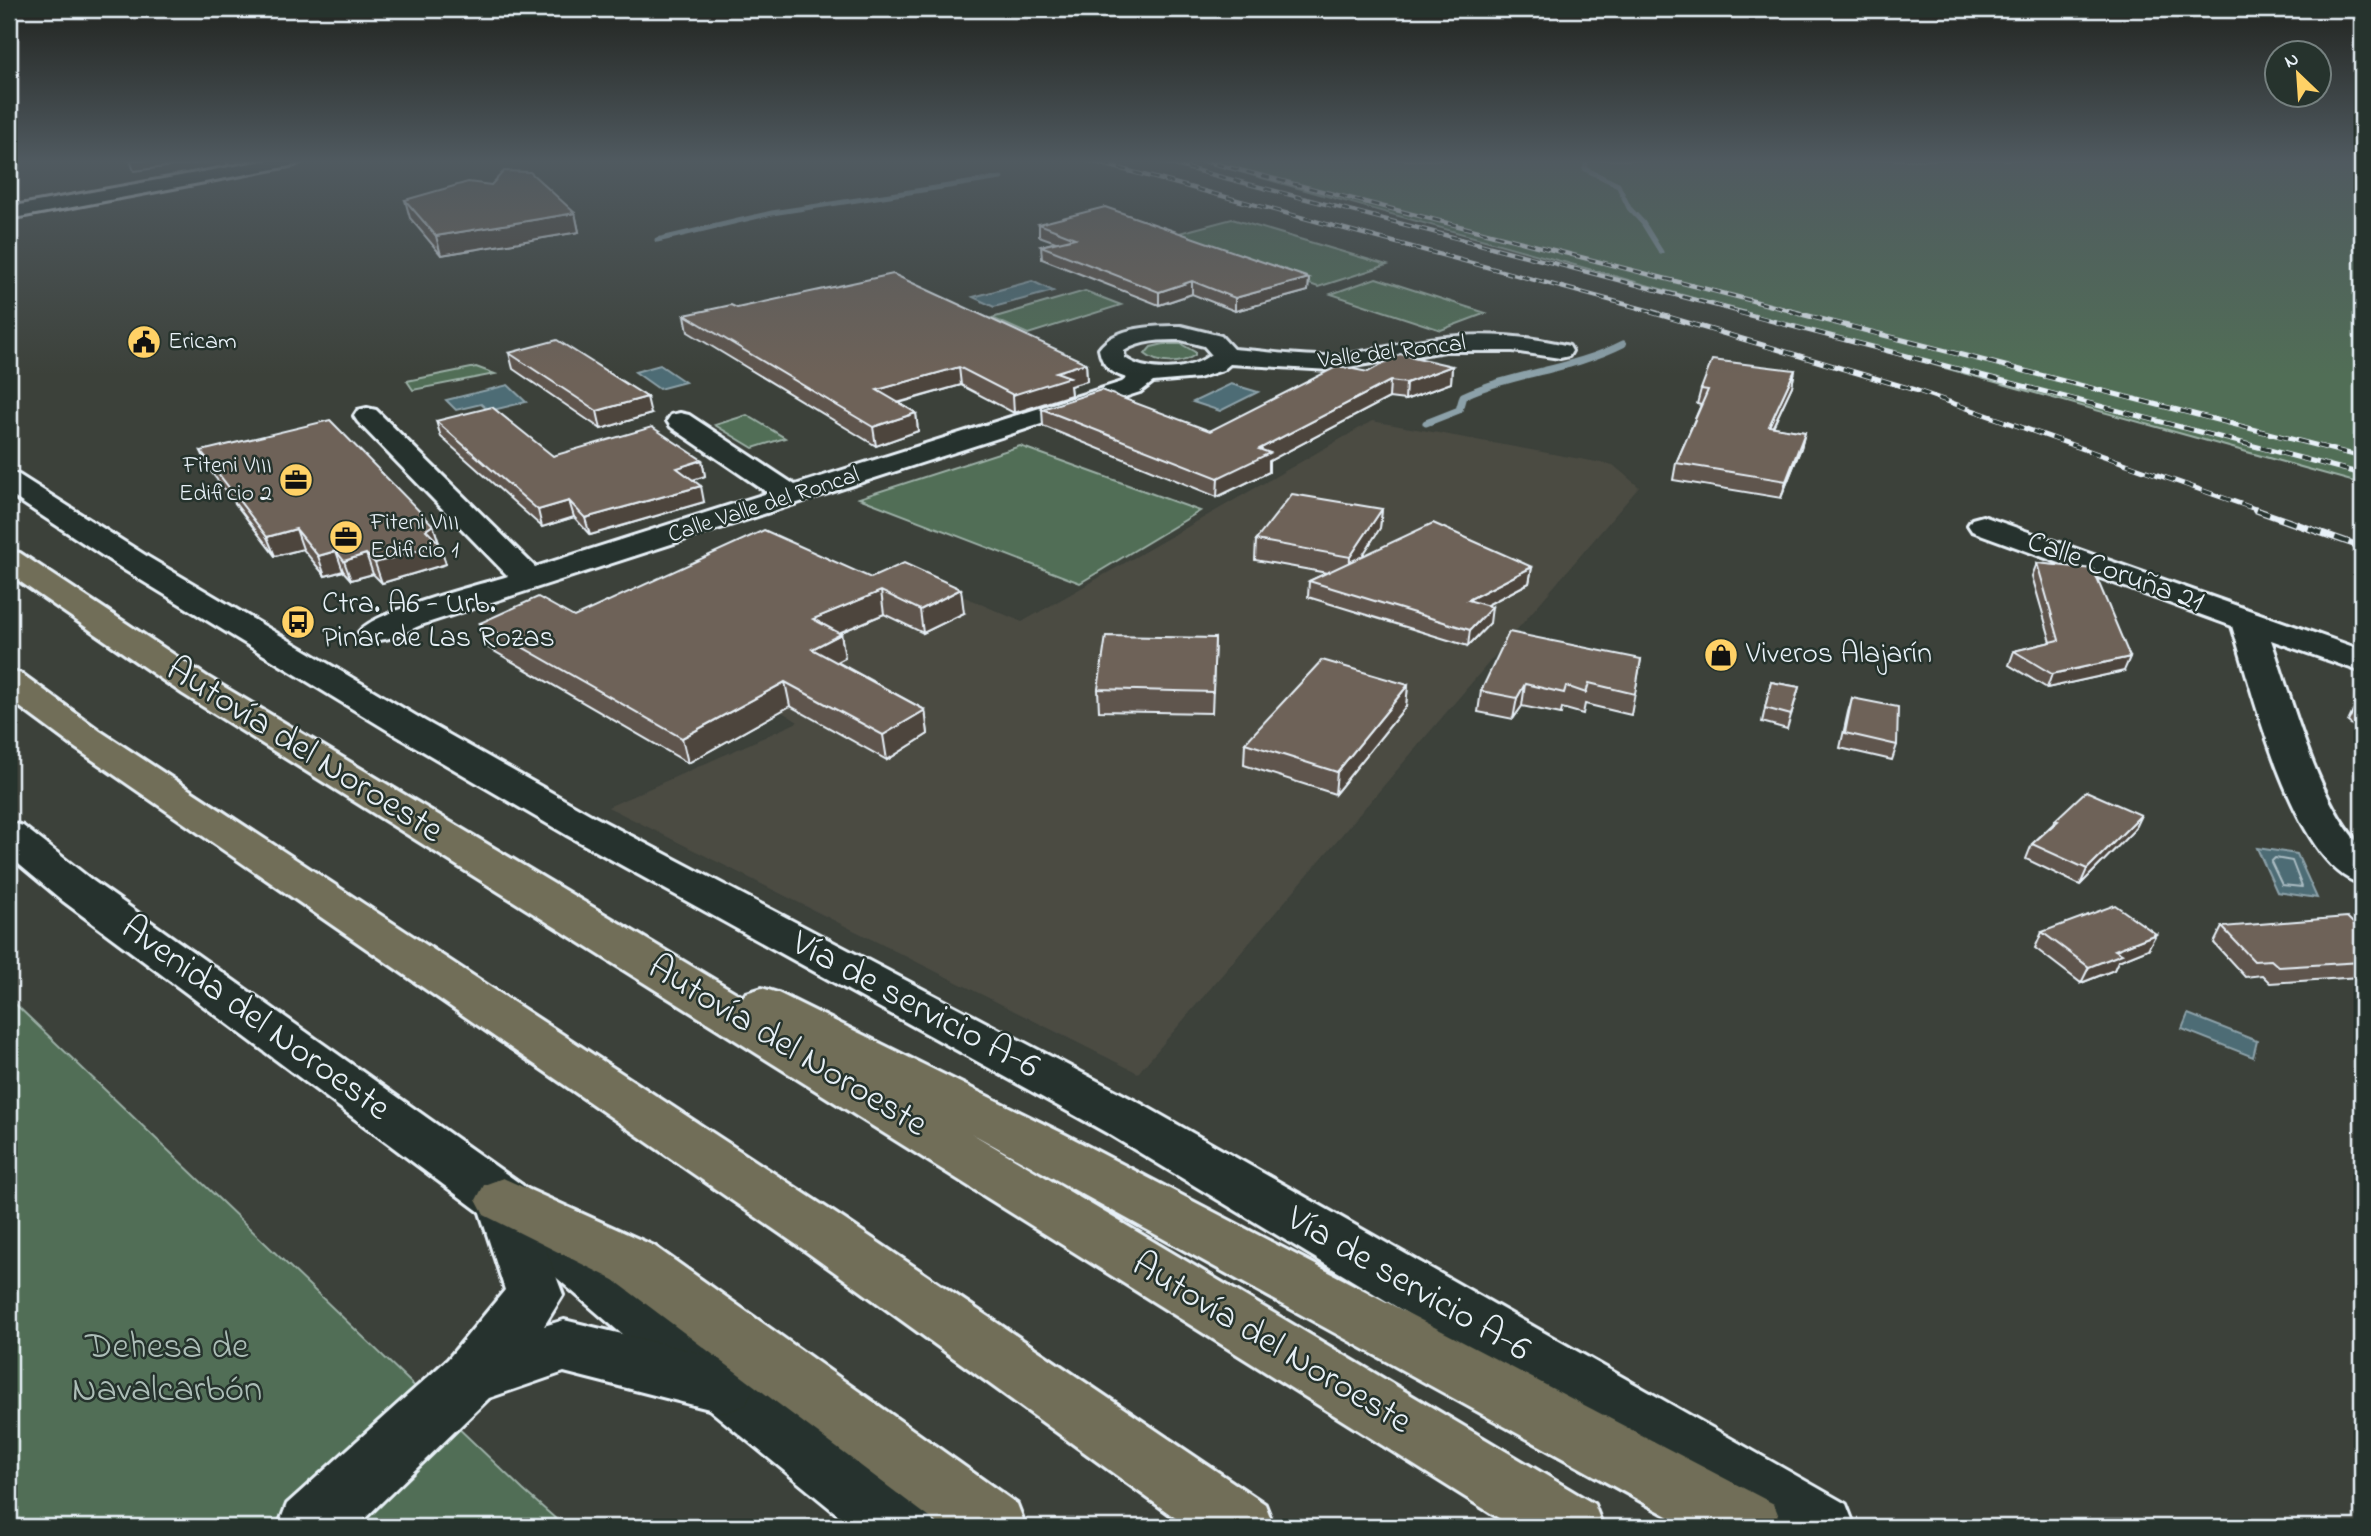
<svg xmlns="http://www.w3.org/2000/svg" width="2371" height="1536" font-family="'Indie Flower',sans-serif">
<rect width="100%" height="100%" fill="#3c413a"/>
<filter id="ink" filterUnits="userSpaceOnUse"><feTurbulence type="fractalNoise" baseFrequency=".0143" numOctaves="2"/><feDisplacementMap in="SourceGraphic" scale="14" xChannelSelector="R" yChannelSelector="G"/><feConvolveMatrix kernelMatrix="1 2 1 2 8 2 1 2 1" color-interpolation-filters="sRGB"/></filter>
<g filter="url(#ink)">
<polygon fill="#4b4b43" points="1372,421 1613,465 1639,487 1138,1073 608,807 798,722 711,666 898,568 1022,622"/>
<g fill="#516e56" stroke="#9cb0a7" stroke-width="2">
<polygon points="1197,160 2362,160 2362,484"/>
<polygon points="1232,219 1387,265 1318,287 1172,235"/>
<polygon points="1376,278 1486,313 1441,330 1331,294"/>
<polygon points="1085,291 1121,305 1028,334 992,318"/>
<path d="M1164,344H1181L1195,352V355C1181,365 1158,365 1145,354L1151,347Z"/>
<polygon points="476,367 495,374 413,390 407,381"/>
<polygon points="747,415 785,438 753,448 715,425"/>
<polygon points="1020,446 1200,511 1080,583 859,498"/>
<polygon points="9,998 523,1490 565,1527 9,1527"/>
</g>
<g fill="#4e6c74" stroke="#8ca1a9" stroke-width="2">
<polygon points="1032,281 1053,291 994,307 973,297"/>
<polygon points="660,365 685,382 659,389 635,372"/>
<polygon points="1231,384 1258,392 1220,411 1193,402"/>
<polygon points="508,385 526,402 489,411 481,404 456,410 446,400"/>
<polygon points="2257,848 2297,854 2317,898 2277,892"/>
<polygon points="2188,1014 2257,1041 2253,1057 2182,1029"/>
</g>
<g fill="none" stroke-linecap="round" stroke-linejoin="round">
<polygon stroke="#aabcc3" stroke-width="2" points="2275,858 2292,861 2302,887 2282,885 2271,862"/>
<g stroke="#8ca1a9" stroke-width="5">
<polyline points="1587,160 1585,169 1618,185 1629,208 1643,223 1661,252"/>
<polyline points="657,240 772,213 1001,178"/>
</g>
<path stroke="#8ca1a9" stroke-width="7" d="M1426,423L1459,410L1463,396C1515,372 1572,370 1623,344"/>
<g stroke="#e8f1f8" stroke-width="6">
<g id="minor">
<polygon points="268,160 304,160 295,165 9,219 9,207"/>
<path d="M1181,326L1221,336L1233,349C1265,351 1298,357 1329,356C1368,354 1407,340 1446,337C1486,333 1529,336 1569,346L1572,351L1569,356L1560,358L1513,351H1445L1330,370L1230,364L1223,370L1198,378L1153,382L1140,392L421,625C402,633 385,644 364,639L359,632C373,611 479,585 508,576L358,422L354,416L358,410L367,408L376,410L535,567L768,493L671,427L667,421L671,415L680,413L689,415L795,485L1122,382L1127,378C1111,373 1102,366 1099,349C1115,326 1156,326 1181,326ZM1181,340L1204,346L1211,354C1191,372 1146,374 1125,358L1124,351C1141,340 1161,340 1181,340Z"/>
<polygon points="9,472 19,475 148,557 423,720 593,816 1143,1105 1846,1504 1855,1527 1763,1527 1107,1133 565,834 397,736 126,571 9,494"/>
<path d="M1983,516L2362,650V672L2271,640C2292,700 2318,804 2362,847V884C2294,868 2252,688 2232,626L1972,531L1968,525L1972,519Z"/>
<polygon points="9,822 23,826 93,881 522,1185 746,1367 926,1504 935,1527 853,1527 704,1405 484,1215 63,901 9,856"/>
</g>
</g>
<g stroke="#e8f1f8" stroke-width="6">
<polygon id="tertiary" points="503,1178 522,1185 563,1295 544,1326 564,1320 725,1359 746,1367 755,1386 746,1405 725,1413 564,1372 489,1398 356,1527 278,1527 287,1504 448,1359 505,1290 476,1200 484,1185"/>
</g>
<g stroke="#e8f1f8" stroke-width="6">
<g id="motorway">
<polygon points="9,551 20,553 209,678 743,997 746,993 762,988 778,993 1064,1134 1774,1504 1783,1527 1688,1527 971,1133 1594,1504 1603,1527 1513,1527 183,694 9,574"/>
<polygon points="9,671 22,674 100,731 845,1220 1265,1504 1274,1527 1188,1527 807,1252 74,747 9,699"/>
<polygon points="503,1178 654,1246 1017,1504 1026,1527 942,1527 614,1280 484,1215 476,1200 484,1185"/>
</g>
</g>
<use href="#minor" fill="#26332d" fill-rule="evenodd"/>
<use href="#tertiary" fill="#26332d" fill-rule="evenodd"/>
<use href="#motorway" fill="#716e59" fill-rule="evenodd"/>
<g stroke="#e8f1f8" stroke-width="4.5">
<g id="rail-far2">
<polyline points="1088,160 1658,313"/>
<polyline points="1156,160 1745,313"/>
<polyline points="1200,160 1800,313"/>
</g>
</g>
<g stroke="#e8f1f8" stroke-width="5">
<g id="rail-far1">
<polyline points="1651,312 1915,390 2261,511"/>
<polyline points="1738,312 2362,474"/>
<polyline points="1793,312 2362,457"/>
</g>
</g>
<g stroke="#e8f1f8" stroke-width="7">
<polyline id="rail" points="2256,510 2362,547"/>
</g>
<use href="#rail-far2" stroke="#26332d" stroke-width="2.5" stroke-dasharray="8" stroke-linecap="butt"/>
<use href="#rail-far1" stroke="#26332d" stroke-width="3.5" stroke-dasharray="10" stroke-linecap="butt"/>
<use href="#rail" stroke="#26332d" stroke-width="4.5" stroke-dasharray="14" stroke-linecap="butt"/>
</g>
<g fill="#5f544d" stroke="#e8f1f8" stroke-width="2">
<polygon points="405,200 575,213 579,232 441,255 410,218"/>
<polygon points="1039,224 1309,278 1308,291 1235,311 1192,294 1159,305 1042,259 1041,246 1056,242 1039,236"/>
<polygon points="737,308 1086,363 1087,381 1070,386 1071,395 1014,413 961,385 899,403 916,413 918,431 876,446 688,332 685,315"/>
<polygon points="509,353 651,414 601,429 513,369"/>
<polygon points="1452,366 1451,383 1405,400 1389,398 1269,461 1269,472 1217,497 1043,426 1042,409 1210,431 1368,372"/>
<polygon points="1795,370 1792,386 1773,427 1805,432 1801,448 1781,498 1673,480 1676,463 1701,405 1697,404 1701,389"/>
<polygon points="436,421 553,456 702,460 705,476 693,480 704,502 590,535 574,517 542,527 441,437"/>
<polygon points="201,451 433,525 446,564 382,583 373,574 351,580 343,571 325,576 303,549 275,556 209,469"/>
<polygon points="1382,509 1380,528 1362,556 1532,567 1529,583 1487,605 1490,623 1468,646 1308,597 1309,581 1327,573 1255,560 1256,540"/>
<polygon points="2037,563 2124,671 2047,688 2009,665 2014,651 2051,642 2032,576"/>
<polygon points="871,578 964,613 923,633 884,614 839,633 841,634 845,658 837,662 925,710 928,734 887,760 790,706 688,763 487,647 480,623 574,617"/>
<polygon points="1215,638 1212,713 1099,711 1098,689"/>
<polygon points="1641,659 1631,715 1585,704 1583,714 1562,708 1561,714 1522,706 1513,719 1478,712 1481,691"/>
<polygon points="1771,682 1799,687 1787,729 1762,722"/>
<polygon points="1408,685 1406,706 1335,794 1244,765 1245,743"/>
<polygon points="1852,698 1897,745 1892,760 1840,748 1848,712"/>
<polygon points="2355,707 2362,707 2362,733 2348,722"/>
<polygon points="2055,820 2134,830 2080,885 2026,859 2032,844 2053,824"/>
<polygon points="2222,927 2362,932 2362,971 2359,977 2270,983 2262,975 2245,977 2214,943"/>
<polygon points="2042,932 2148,949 2118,961 2114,970 2081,983 2035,948"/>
</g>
<g fill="#4d453e" stroke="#e8f1f8" stroke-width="2">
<polygon points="130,160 221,160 134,171"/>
<polygon points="226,160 258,160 228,165"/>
<polygon points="575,213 579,232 441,255 436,236"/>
<polygon points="1309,278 1308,291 1235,311 1235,298"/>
<polygon points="1192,281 1192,294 1159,305 1159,292"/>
<polygon points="1086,363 1087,381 1070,386 1071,395 1014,413 1013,395 1056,372"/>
<polygon points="1452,366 1451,383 1405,400 1406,383"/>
<polygon points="959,367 961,385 879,408 877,390"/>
<polygon points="1795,370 1792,386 1765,443 1769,426"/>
<polygon points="1390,381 1389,398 1269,461 1269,472 1217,497 1218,478 1259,449"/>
<polygon points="647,397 651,414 601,429 597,411"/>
<polygon points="916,413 918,431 876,446 873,427"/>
<polygon points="1805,432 1801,448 1781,498 1786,481"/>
<polygon points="702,460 705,476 680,484 677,468"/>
<polygon points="701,486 704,502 590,535 585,518"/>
<polygon points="569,501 574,517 542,527 538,510"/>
<polygon points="1382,509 1380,528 1349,577 1350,557"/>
<polygon points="433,525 446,564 382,583 375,563"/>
<polygon points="296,529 303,549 275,556 267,537"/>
<polygon points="336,551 343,571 325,576 318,556"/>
<polygon points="366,554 373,574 351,580 344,561"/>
<polygon points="1532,567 1529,583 1466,616 1468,600"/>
<polygon points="961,589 964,613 923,633 920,610"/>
<polygon points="881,591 884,614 817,642 813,619"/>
<polygon points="1492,607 1490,623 1468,646 1470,630"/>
<polygon points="841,634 845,658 816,673 812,649"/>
<polygon points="2130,657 2124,671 2047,688 2052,674"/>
<polygon points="785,682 790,706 688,763 682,738"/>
<polygon points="1525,684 1522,706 1513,719 1517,698"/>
<polygon points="1408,685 1406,706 1335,794 1337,772"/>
<polygon points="925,710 928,734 887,760 883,735"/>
<polygon points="2141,815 2134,830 2080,885 2087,869"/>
<polygon points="2156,934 2148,949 2118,961 2114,970 2081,983 2089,967 2115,950"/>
</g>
<g fill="#6e6259" stroke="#e8f1f8" stroke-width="2">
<polygon points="504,171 530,172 575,213 436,236 405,200 468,182 491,185"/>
<polygon points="1105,207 1309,278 1235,298 1192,281 1159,292 1041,246 1075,238 1039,224"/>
<polygon points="893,274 1086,363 1056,372 1070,377 1013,395 959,367 877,390 916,413 873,427 685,315 731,305 737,308"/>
<polygon points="557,340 647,397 597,411 509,353"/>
<polygon points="1400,354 1452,366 1406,383 1390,381 1259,449 1270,453 1218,478 1042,409 1101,390 1210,431 1338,366 1368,372"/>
<polygon points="1712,360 1795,370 1769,426 1805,432 1786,481 1676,463 1708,390 1701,389"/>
<polygon points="492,407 553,456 652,427 702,460 677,468 701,486 585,518 569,501 538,510 436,421"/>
<polygon points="330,420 433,525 426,530 440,544 375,563 366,554 344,561 336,551 318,556 296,529 267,537 201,451"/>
<polygon points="1292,494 1382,509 1350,557 1256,540"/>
<polygon points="1433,523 1532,567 1468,600 1492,607 1470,630 1309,581"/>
<polygon points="764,530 871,578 904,563 961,589 920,610 881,591 813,619 841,634 812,649 925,710 883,735 785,682 682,738 480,623 538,597 574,617"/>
<polygon points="2037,563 2093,569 2130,657 2052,674 2014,651 2059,640"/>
<polygon points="1509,632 1641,659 1635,694 1589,683 1586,693 1566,686 1564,693 1525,684 1517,698 1481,691"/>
<polygon points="1106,636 1215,638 1213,692 1098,689"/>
<polygon points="1322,660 1408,685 1337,772 1245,743"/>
<polygon points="1771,682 1799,687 1791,715 1765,708"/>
<polygon points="1852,698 1898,707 1897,745 1845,733"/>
<polygon points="2355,707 2362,707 2362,713"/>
<polygon points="2086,791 2141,815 2087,869 2032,844 2058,821 2055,820"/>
<polygon points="2115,905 2156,934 2115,950 2122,954 2089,967 2042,932"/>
<polygon points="2347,917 2362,932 2362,953 2360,953 2362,955 2362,962 2279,967 2271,960 2254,961 2222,927"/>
</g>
</g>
<linearGradient id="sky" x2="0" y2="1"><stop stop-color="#212420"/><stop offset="0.43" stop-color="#505a60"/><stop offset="1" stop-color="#505a60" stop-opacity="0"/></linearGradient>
<rect width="2371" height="375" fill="url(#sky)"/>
<defs>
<g id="civic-disc" transform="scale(1.75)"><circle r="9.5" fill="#ffd166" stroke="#26332d"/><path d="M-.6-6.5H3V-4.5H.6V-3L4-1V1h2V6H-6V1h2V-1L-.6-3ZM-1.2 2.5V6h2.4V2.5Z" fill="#111"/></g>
<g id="office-disc" transform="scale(1.75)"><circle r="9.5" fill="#ffd166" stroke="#26332d"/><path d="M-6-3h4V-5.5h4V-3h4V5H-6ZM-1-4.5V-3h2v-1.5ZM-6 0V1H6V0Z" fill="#111"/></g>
<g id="bus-disc" transform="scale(1.75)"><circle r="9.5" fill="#ffd166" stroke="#26332d"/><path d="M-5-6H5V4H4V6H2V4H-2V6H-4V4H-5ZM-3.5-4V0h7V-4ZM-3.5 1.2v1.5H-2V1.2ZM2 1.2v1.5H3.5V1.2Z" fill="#111"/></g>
<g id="shop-disc" transform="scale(1.75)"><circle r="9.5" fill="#ffd166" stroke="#26332d"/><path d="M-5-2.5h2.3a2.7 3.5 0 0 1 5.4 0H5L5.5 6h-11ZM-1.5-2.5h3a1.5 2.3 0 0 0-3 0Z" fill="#111"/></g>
</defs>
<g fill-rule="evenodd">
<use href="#civic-disc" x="144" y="342"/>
<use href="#office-disc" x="296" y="480"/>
<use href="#office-disc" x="346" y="537"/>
<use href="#bus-disc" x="298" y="622"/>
<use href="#shop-disc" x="1721" y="655"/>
</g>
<g text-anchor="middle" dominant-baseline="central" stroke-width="5" stroke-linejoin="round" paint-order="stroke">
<g font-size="24" fill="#e8f1f8" stroke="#26332d" text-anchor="start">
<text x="168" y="342">Ericam</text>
<text x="272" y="466" text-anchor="end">Fiteni VIII<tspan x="272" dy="28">Edificio 2</tspan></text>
<text x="370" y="523">Fiteni VIII<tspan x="370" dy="28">Edificio 1</tspan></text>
</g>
<g font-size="24" fill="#e8f1f8" stroke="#26332d">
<text transform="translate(1392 353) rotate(-7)">Valle del Roncal</text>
<text transform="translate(764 506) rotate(-18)">Calle Valle del Roncal</text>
</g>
<g font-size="30" fill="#e8f1f8" stroke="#26332d">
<text transform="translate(2115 573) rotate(20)">Calle Coruña 21</text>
</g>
<g font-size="30" fill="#e8f1f8" stroke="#26332d" text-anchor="start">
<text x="322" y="605">Ctra. A6 - Urb.<tspan x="322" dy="34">Pinar de Las Rozas</tspan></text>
<text x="1746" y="655">Viveros Alajarín</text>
</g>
<g font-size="37" fill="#e8f1f8" stroke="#26332d">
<text transform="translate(304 751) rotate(32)">Autovía del Noroeste</text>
<text transform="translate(915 1006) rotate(28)">Vía de servicio A-6</text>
<text transform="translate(255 1019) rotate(36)">Avenida del Noroeste</text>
<text transform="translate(787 1047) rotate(31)">Autovía del Noroeste</text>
<text transform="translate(1408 1285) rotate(30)">Vía de servicio A-6</text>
<text transform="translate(1271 1344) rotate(31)">Autovía del Noroeste</text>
</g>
<g font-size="37" fill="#acbdb7" stroke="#26332d">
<text x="167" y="1348">Dehesa de<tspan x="167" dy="43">Navalcarbón</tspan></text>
</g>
</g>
<rect width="2371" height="1536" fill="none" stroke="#26332d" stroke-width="35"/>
<rect x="18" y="18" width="2336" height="1501" fill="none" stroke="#e8f1f8" stroke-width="2.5" filter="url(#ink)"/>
<g transform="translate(2298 74) rotate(335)"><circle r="33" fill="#26332d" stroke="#747f7e" stroke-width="2"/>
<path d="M0-5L12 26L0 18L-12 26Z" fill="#ffd166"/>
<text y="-10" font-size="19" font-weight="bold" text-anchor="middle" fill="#e8f1f8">N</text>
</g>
</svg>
